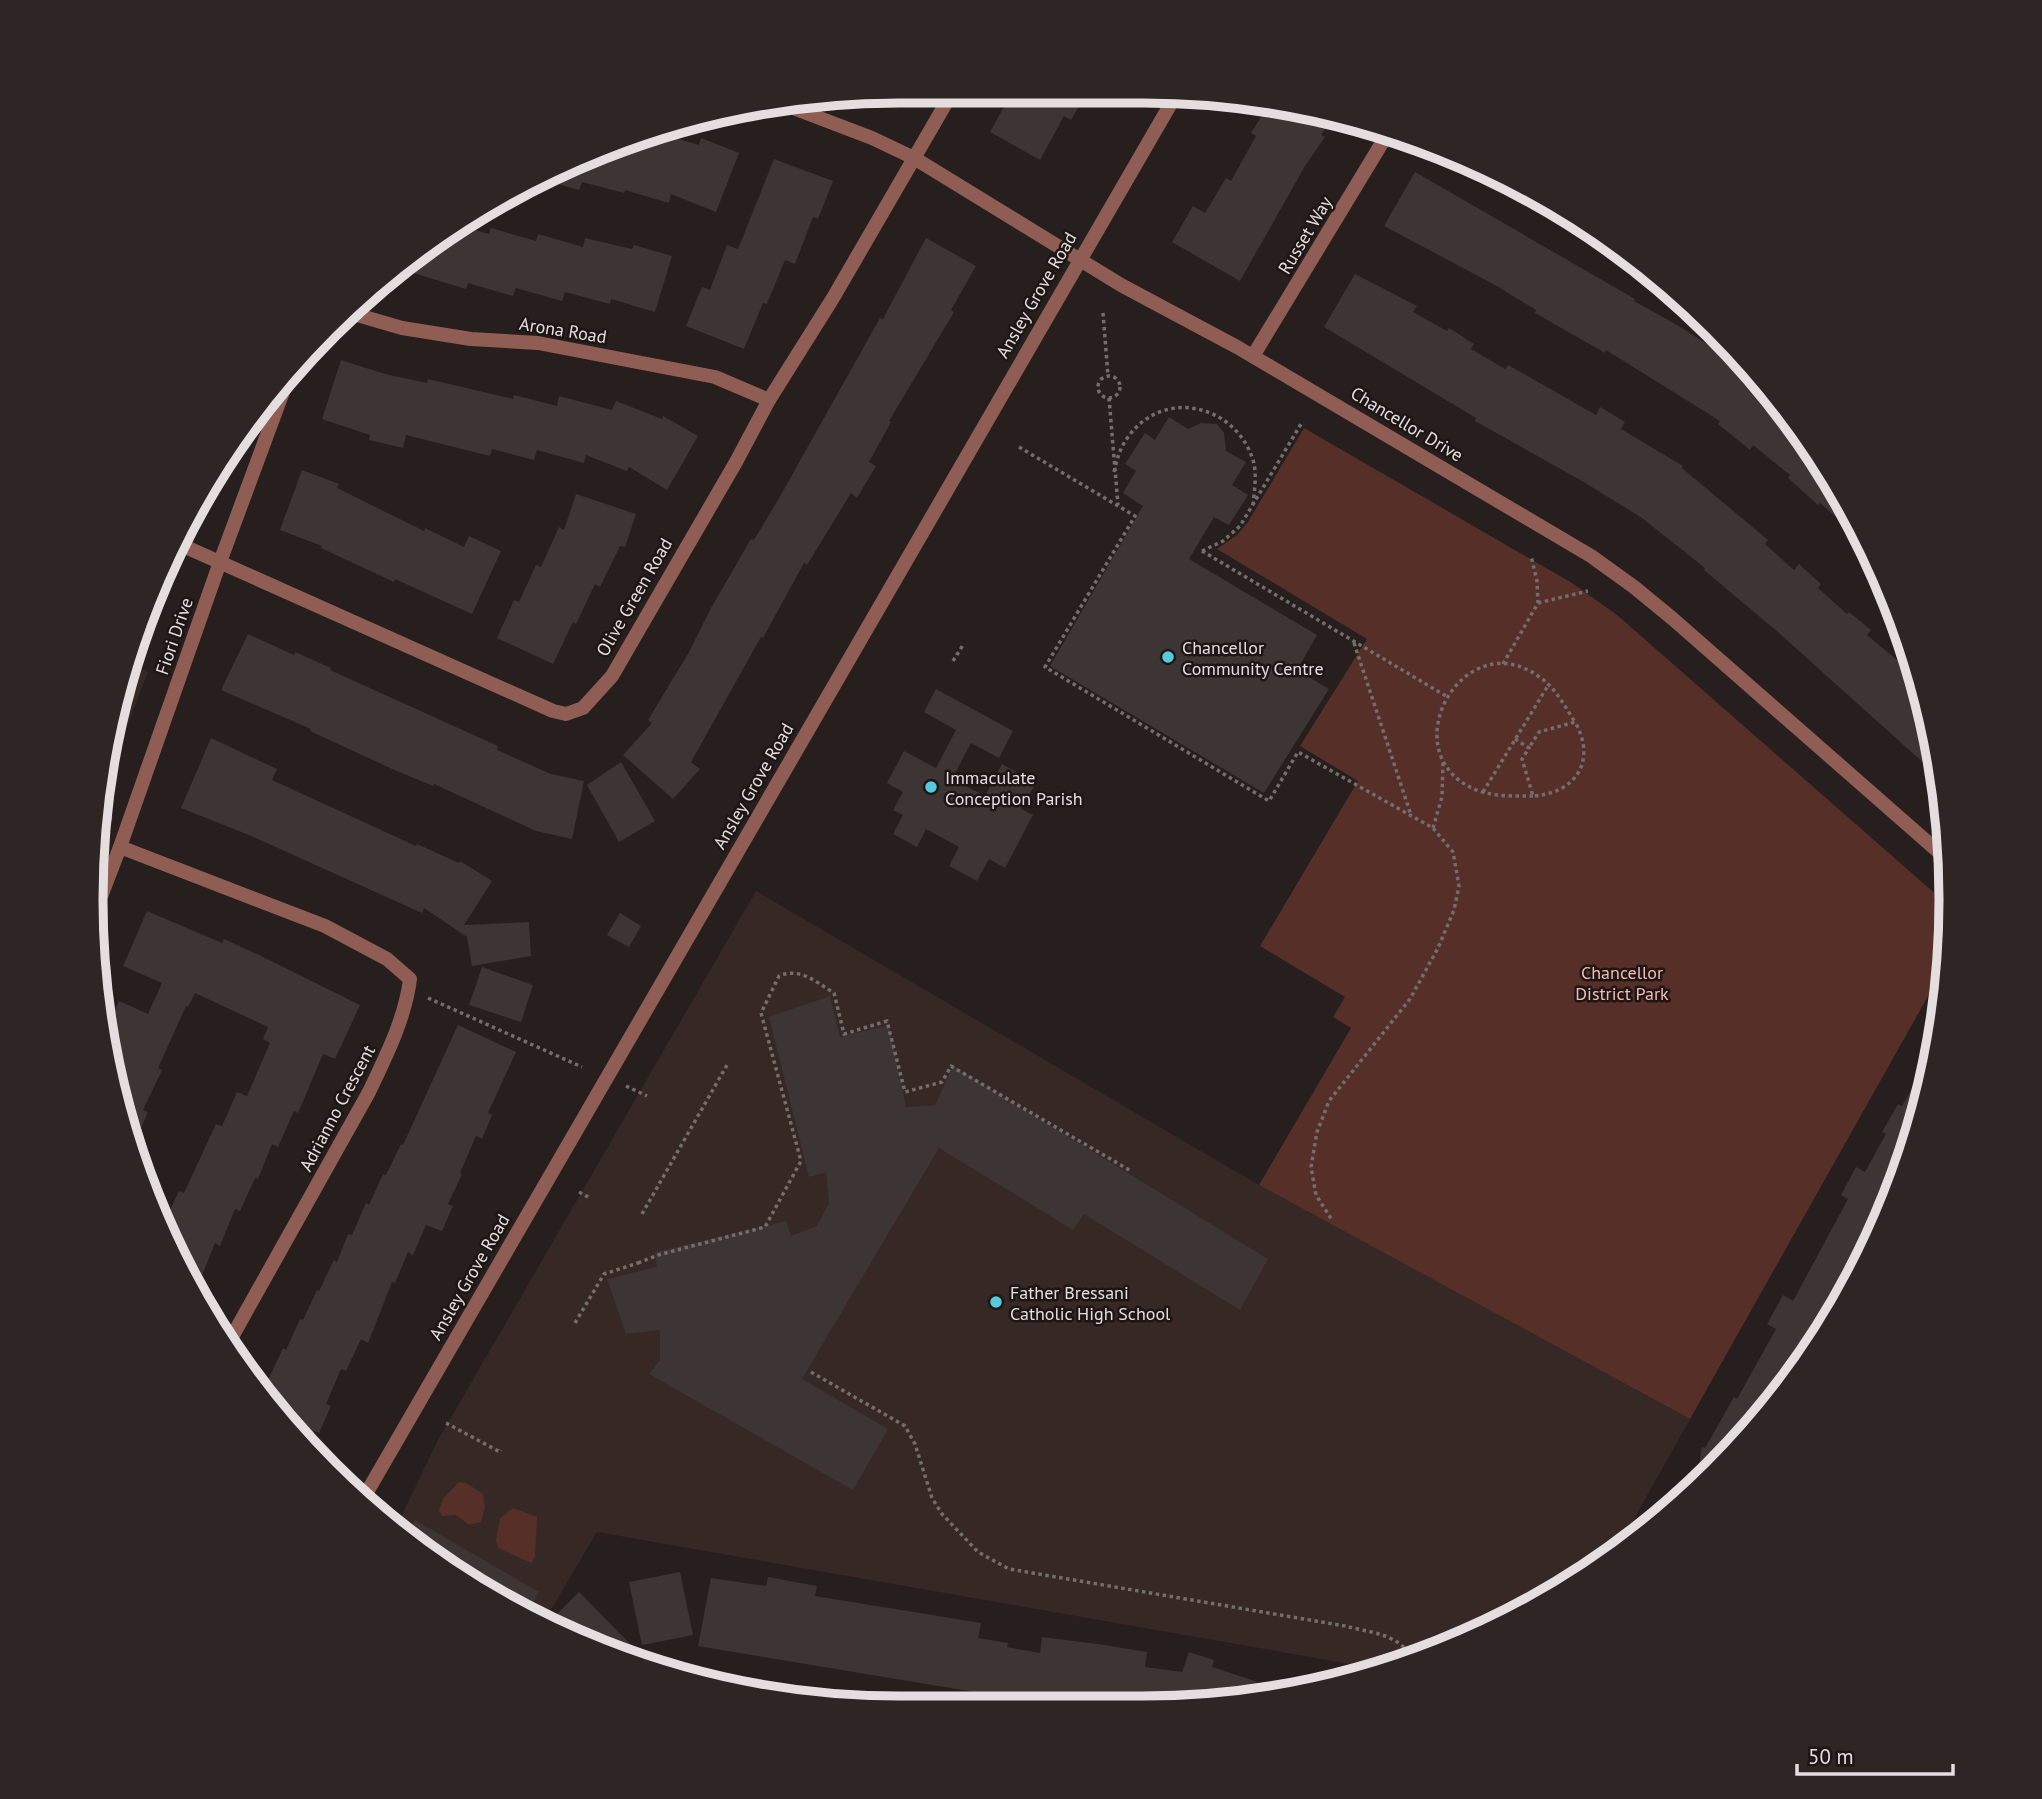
<svg xmlns="http://www.w3.org/2000/svg" width="2042" height="1799" font-family="'PT Sans',sans-serif">
<rect width="100%" height="100%" fill="#261f1e"/>
<g fill="#352825">
<polygon points="130,664 148,672 103,788 106,742"/>
<polygon points="756,891 1259,1185 1690,1419 1615,1553 1500,1624 1412,1658 1367,1667 597,1532 542,1625 408,1541 395,1529 438,1440"/>
</g>
<g fill="#562f29">
<polygon points="1304,428 1572,583 1617,615 1947,904 1945,966 1690,1419 1259,1185 1351,1028 1333,1017 1345,997 1260,946 1358,781 1300,746 1367,639 1217,549 1237,535 1248,522"/>
<polygon points="459,1482 466,1483 483,1494 485,1507 481,1522 469,1525 456,1515 442,1516 439,1511 443,1499"/>
<polygon points="513,1508 537,1517 535,1557 531,1563 498,1548 496,1540 500,1518"/>
</g>
<g fill="#3c3533">
<polygon points="1012,92 1087,92 1071,120 1064,116 1040,160 990,132"/>
<polygon points="1270,103 1300,106 1333,116 1321,135 1325,137 1305,166 1240,281 1172,242 1193,206 1205,213 1226,178 1231,181 1256,136 1251,133"/>
<polygon points="654,132 699,145 701,138 739,153 716,212 671,194 669,203 625,190 624,193 582,182 579,190 537,178"/>
<polygon points="774,159 833,181 818,219 813,217 795,264 785,260 767,304 763,303 744,349 686,326 702,287 710,290 727,245 738,249"/>
<polygon points="1415,172 1635,299 1634,301 1677,325 1750,371 1784,407 1863,535 1860,538 1820,503 1818,505 1788,478 1790,475 1753,445 1750,450 1718,424 1720,421 1606,350 1605,353 1535,313 1536,310 1495,285 1384,226"/>
<polygon points="464,227 489,234 491,228 536,241 538,234 583,247 585,238 632,249 634,245 672,256 655,312 611,299 610,304 565,292 562,301 516,288 513,296 468,283 466,289 400,269"/>
<polygon points="926,238 976,266 951,310 954,312 889,421 891,422 869,462 876,466 857,498 851,493 807,565 804,563 763,638 761,637 691,762 700,769 673,799 623,755 652,723 648,720 689,652 711,608 751,539 754,540 778,500 880,318 883,319"/>
<polygon points="1355,274 1417,306 1413,312 1447,331 1449,328 1474,344 1471,349 1505,369 1508,365 1596,415 1600,407 1625,422 1621,429 1683,466 1682,468 1768,540 1765,544 1794,570 1799,564 1821,584 1818,588 1847,614 1849,612 1871,630 1867,635 1897,660 1900,657 1916,670 1923,690 1937,775 1779,633 1704,570 1705,568 1642,518 1582,481 1475,421 1476,418 1324,327"/>
<polygon points="341,360 385,374 427,383 428,379 513,399 514,395 557,406 559,396 612,410 616,401 662,419 663,416 698,436 667,490 629,467 627,471 586,455 584,463 537,450 534,460 492,449 490,456 406,435 403,448 369,440 370,435 322,419"/>
<polygon points="1169,417 1188,429 1201,423 1217,424 1224,433 1226,451 1246,462 1232,485 1248,495 1229,525 1214,517 1189,559 1317,635 1297,670 1329,689 1264,793 1050,666 1143,506 1123,493 1136,471 1125,464 1145,433 1155,440"/>
<polygon points="302,470 339,484 337,488 424,531 425,528 464,547 469,536 501,551 472,614 395,579 394,582 321,548 322,546 280,530"/>
<polygon points="576,494 636,514 625,547 620,546 600,587 595,584 576,624 573,622 553,664 497,638 514,600 519,602 536,565 541,567 559,527 564,530"/>
<polygon points="248,634 294,655 295,652 331,668 330,670 498,746 497,750 551,774 584,781 572,839 536,831 434,784 433,786 390,768 310,731 311,729 221,690"/>
<polygon points="936,689 1013,731 999,758 971,743 952,779 985,796 1002,764 1036,783 1021,809 1033,815 1005,868 989,859 977,881 949,866 959,847 926,829 917,847 893,834 903,815 893,810 903,792 887,783 904,751 936,768 956,730 924,712"/>
<polygon points="211,738 277,769 272,780 416,846 417,844 459,863 460,861 492,881 464,925 529,922 531,956 472,966 467,937 424,908 422,913 249,835 181,808"/>
<polygon points="621,762 655,821 619,842 587,785"/>
<polygon points="147,911 222,943 224,939 259,955 360,1005 335,1059 323,1054 298,1113 294,1111 278,1147 272,1144 258,1179 255,1178 240,1211 235,1209 220,1246 215,1243 201,1278 197,1277 192,1287 165,1221 179,1191 184,1193 216,1124 222,1126 237,1092 247,1096 270,1043 263,1039 268,1027 195,993 188,1007 186,1006 158,1068 162,1070 143,1110 148,1112 134,1145 119,1109 106,1030 119,1001 148,1014 162,983 123,966"/>
<polygon points="620,913 641,926 629,947 607,935"/>
<polygon points="482,967 533,985 521,1022 469,1005"/>
<polygon points="830,996 840,1037 889,1025 906,1107 935,1105 953,1066 1268,1259 1240,1310 1084,1214 1073,1230 939,1148 802,1379 888,1429 853,1490 649,1374 660,1360 660,1330 626,1334 607,1279 657,1267 655,1252 786,1221 791,1236 817,1226 829,1203 826,1172 809,1177 769,1017"/>
<polygon points="458,1025 516,1052 488,1113 492,1115 482,1139 476,1136 460,1173 462,1174 448,1204 453,1206 442,1231 426,1225 413,1255 408,1252 395,1283 392,1282 368,1343 361,1339 346,1371 341,1369 326,1404 331,1406 319,1433 314,1431 306,1446 291,1432 260,1389 265,1377 269,1378 283,1348 286,1350 300,1319 303,1320 317,1290 319,1291 334,1260 337,1262 348,1234 352,1235 366,1203 369,1205 383,1174 386,1175 401,1144 403,1145"/>
<polygon points="1926,1063 1930,1064 1908,1159 1843,1303 1751,1432 1696,1483 1702,1447 1705,1448 1734,1397 1737,1399 1776,1329 1767,1324 1783,1295 1793,1301 1848,1199 1841,1195 1856,1167 1865,1172 1886,1134 1882,1132 1898,1104 1902,1106"/>
<polygon points="415,1520 539,1592 526,1615 408,1541 405,1538"/>
<polygon points="680,1572 693,1635 642,1645 629,1582"/>
<polygon points="768,1577 817,1586 815,1596 981,1623 978,1638 1008,1643 1007,1647 1040,1653 1042,1637 1098,1644 1147,1652 1145,1667 1182,1672 1189,1652 1214,1660 1212,1667 1252,1680 1277,1693 1195,1706 1059,1706 1031,1702 1031,1698 999,1694 999,1696 698,1646 711,1578 766,1586"/>
<polygon points="579,1592 652,1666 545,1626"/>
</g>
<g fill="none" stroke-linecap="round" stroke-linejoin="round">
<g stroke="#736d6c" stroke-width="3.5" stroke-dasharray="3.5 3.5" stroke-linecap="butt">
<polyline points="1103,313 1108,376"/>
<circle cx="1109" cy="387" r="11"/>
<polyline points="1109,398 1118,505"/>
<polyline points="1019,447 1135,516 1045,667 1269,801 1298,752 1433,828 1453,852 1459,886 1454,910 1438,948 1410,999 1329,1101 1317,1132 1311,1167 1316,1195 1332,1220"/>
<path d="M1114,472C1117,459 1120,448 1128,437C1163,388 1233,404 1252,457C1258,472 1254,491 1253,506"/>
<polyline points="1202,551 1446,696"/>
<polyline points="1202,551 1223,541 1240,526 1301,424"/>
<polyline points="1538,603 1588,591"/>
<polyline points="1354,643 1411,815"/>
<polyline points="953,661 963,645"/>
<polyline points="1503,664 1538,603 1537,581 1531,556"/>
<path d="M1515,739L1529,748L1522,759L1533,796C1576,793 1597,761 1575,722L1539,732L1529,748"/>
<polyline points="1483,792 1549,684"/>
<path d="M1533,796C1513,796 1492,797 1474,789C1391,752 1463,623 1538,676C1555,687 1564,705 1575,722"/>
<polyline points="102,815 113,819"/>
<polyline points="1433,828 1442,797 1443,762"/>
<polyline points="428,998 582,1067"/>
<polyline points="626,1086 647,1096"/>
<polyline points="579,1192 590,1198"/>
<polyline points="642,1214 727,1065"/>
<path d="M638,1263L658,1255L765,1227L801,1161L761,1013L779,976C800,967 816,982 834,993L844,1034L887,1021L905,1092L942,1082L951,1066L1131,1171"/>
<polyline points="575,1323 604,1274 638,1263 637,1259"/>
<path d="M811,1372L905,1426L915,1444L932,1498L942,1514L978,1552L1009,1569L1345,1626C1368,1632 1401,1634 1411,1658"/>
<polyline points="446,1423 500,1452 501,1450"/>
</g>
<g stroke="#8f5d53" stroke-width="14">
<polyline points="347,312 402,328 471,339 538,343 715,377 769,400"/>
<polyline points="1253,356 1388,133"/>
<polyline points="179,544 553,711 566,714 583,708 612,676 736,462 769,400 833,298 953,91"/>
<path d="M120,847L325,926L387,959L410,979C405,1019 386,1056 369,1092L228,1344"/>
<polyline points="95,912 120,847 220,562 290,373"/>
</g>
<g stroke="#8f5d53" stroke-width="14">
<polyline points="788,106 872,138 914,158 1121,285 1237,347 1591,556 1634,587 1673,619 1949,861"/>
<polyline points="363,1499 1177,93"/>
</g>
</g>
<g fill="#55cade" stroke="#1d1615" stroke-width="2.5">
<circle cx="1168" cy="657" r="7"/>
<circle cx="931" cy="787" r="7"/>
<circle cx="996" cy="1302" r="7"/>
</g>
<g text-anchor="middle" dominant-baseline="central" stroke-width="5" stroke-linejoin="round" paint-order="stroke">
<g font-size="18" fill="#e4dfde" stroke="#1d1615">
<text transform="translate(1305 235) rotate(-59)">Russet Way</text>
<text transform="translate(1036 295) rotate(-60)">Ansley Grove Road</text>
<text transform="translate(563 330) rotate(9)">Arona Road</text>
<text transform="translate(1407 424) rotate(31)">Chancellor Drive</text>
<text transform="translate(634 597) rotate(-60)">Olive Green Road</text>
<text transform="translate(174 636) rotate(-71)">Fiori Drive</text>
<text transform="translate(753 786) rotate(-60)">Ansley Grove Road</text>
<text transform="translate(337 1108) rotate(-62)">Adrianno Crescent</text>
<text transform="translate(469 1277) rotate(-60)">Ansley Grove Road</text>
</g>
<g font-size="18" fill="#e4dfde" stroke="#1d1615" text-anchor="start">
<text x="1182" y="647">Chancellor<tspan x="1182" dy="21">Community Centre</tspan></text>
<text x="945" y="777">Immaculate<tspan x="945" dy="21">Conception Parish</tspan></text>
<text x="1010" y="1292">Father Bressani<tspan x="1010" dy="21">Catholic High School</tspan></text>
</g>
<g font-size="18" fill="#f7baae" stroke="#1d1615">
<text x="1622" y="972">Chancellor<tspan x="1622" dy="21">District Park</tspan></text>
</g>
</g>
<path d="M0 0H2042V1799H0ZM899 103H1143A796 796 0 0 1 1939 899V900A796 796 0 0 1 1143 1696H899A796 796 0 0 1 103 900V899A796 796 0 0 1 899 103Z" fill="#2d2625" fill-rule="evenodd"/>
<path fill="none" stroke="#e4dfde" stroke-width="9" d="M899 103H1143A796 796 0 0 1 1939 899V900A796 796 0 0 1 1143 1696H899A796 796 0 0 1 103 900V899A796 796 0 0 1 899 103Z"/>
<path d="M1797 1764v10h156v-10" fill="none" stroke="#e4dfde" stroke-width="3.5"/>
<text x="1808" y="1764" font-size="21" fill="#e4dfde" stroke="#1d1615" stroke-width="5" paint-order="stroke">50 m</text>
</svg>
